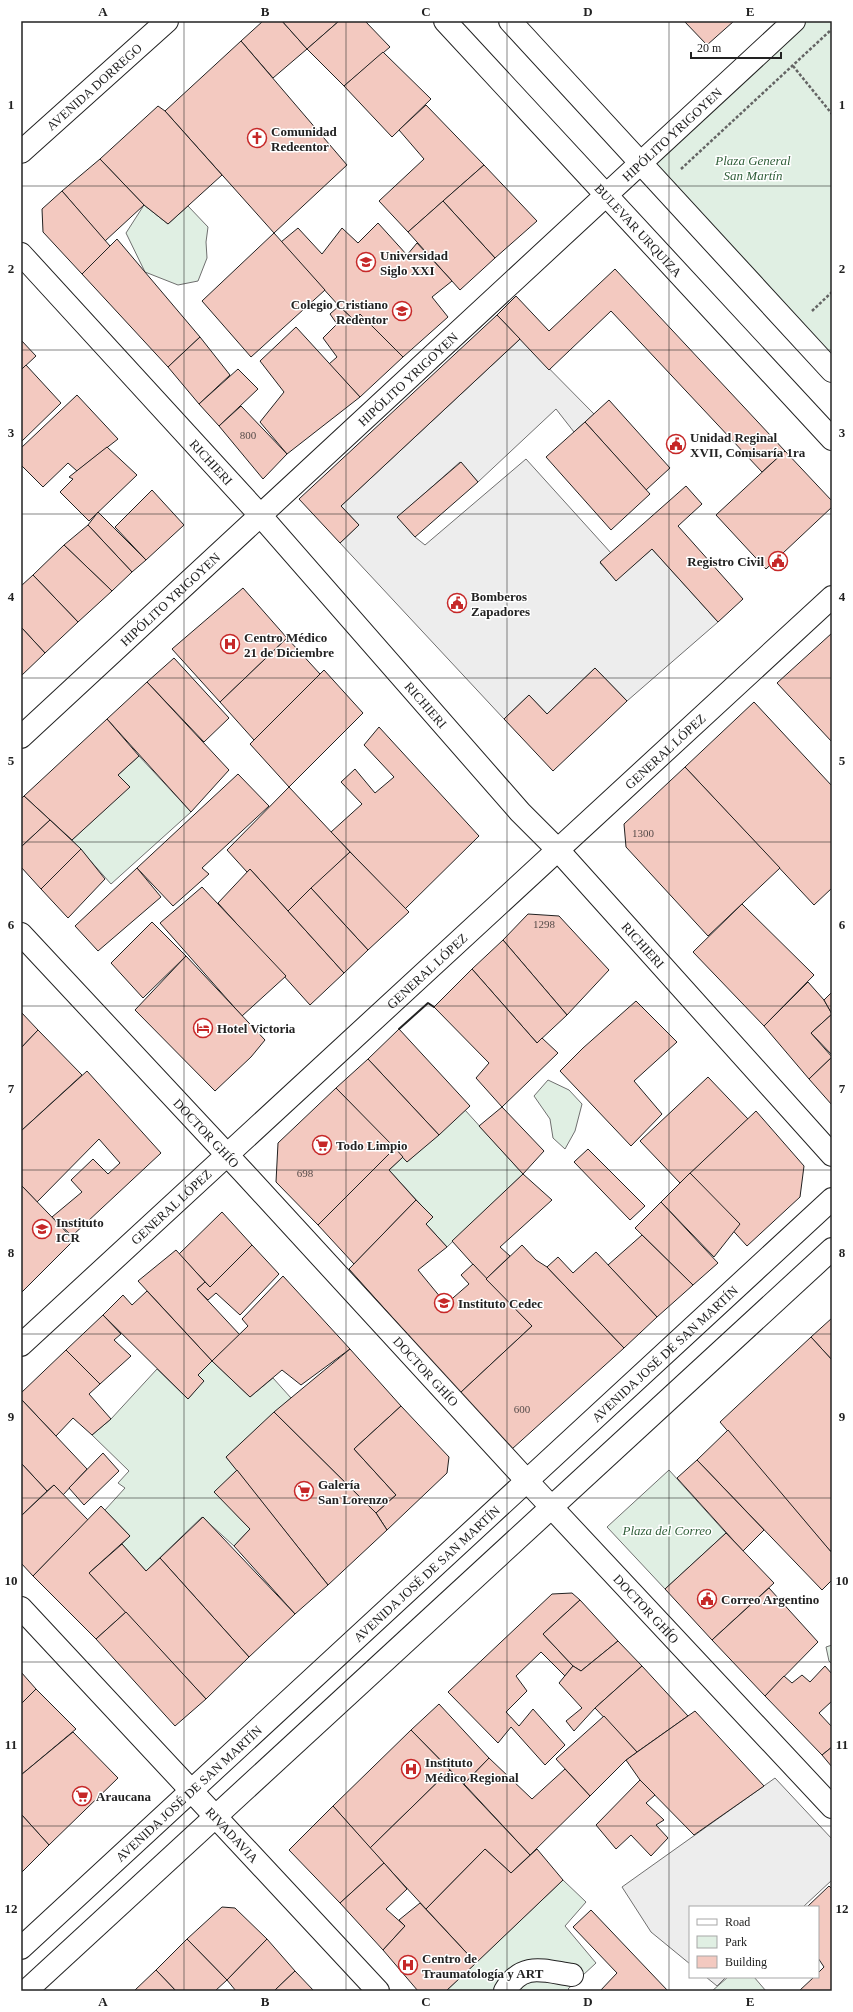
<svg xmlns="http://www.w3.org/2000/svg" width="853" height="2012" font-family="'Times New Roman',serif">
<rect width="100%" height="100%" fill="#fff"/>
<g fill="#e0efe3" stroke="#6f6f6f">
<polygon points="794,21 832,21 832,371 640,163"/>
<polygon points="144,205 168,224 188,206 208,227 206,242 207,258 198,281 178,285 145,272 126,233"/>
<polygon points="139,756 191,812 111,884 72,840 129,787 118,775"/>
<polygon points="548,1080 569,1090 582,1104 575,1131 565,1149 553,1138 550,1119 534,1096"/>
<polygon points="465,1110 523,1174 447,1247 426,1224 432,1217 389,1170 403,1157 408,1161"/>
<polygon points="212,1361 250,1397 273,1378 291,1398 226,1457 237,1470 215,1492 250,1529 234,1546 202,1517 146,1571 122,1544 130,1536 105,1510 125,1488 118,1483 129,1471 92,1435 111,1419 157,1369 188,1399 203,1381 198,1375"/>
<polygon points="669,1470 726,1533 665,1589 607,1527"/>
<polygon points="832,1645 832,1664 829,1661 826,1647"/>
<polygon points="563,1880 586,1902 565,1926 596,1963 568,1989 570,1991 446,1991"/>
<polygon points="728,1977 754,1977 766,1991 712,1991"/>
</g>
<g fill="#ededed" stroke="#6f6f6f">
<polygon points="520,339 594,414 574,432 556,409 478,482 460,462 398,517 415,537 425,545 526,459 611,553 600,563 616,580 652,549 718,622 627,701 595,668 547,714 529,695 504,719 340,543 359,525 341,506"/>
<polygon points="775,1778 832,1839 832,1880 803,1907 690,1907 690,1964 651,1932 622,1887"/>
<polygon points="706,1977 726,1977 717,1986"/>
</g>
<g fill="#f3c9c0" stroke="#222">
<polygon points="263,21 282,21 307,49 273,78 241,41"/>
<polygon points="282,21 339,21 307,49"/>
<polygon points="339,21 365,21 390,47 344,86 307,49"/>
<polygon points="684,21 734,21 707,45"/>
<polygon points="241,41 347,165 274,233 165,111"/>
<polygon points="383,52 431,99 392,137 344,86"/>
<polygon points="426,105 484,165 408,232 379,201 424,159 399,130"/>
<polygon points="158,106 165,111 222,175 168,224 144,205 100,159"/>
<polygon points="100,159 144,205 105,241 62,191"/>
<polygon points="484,165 537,221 495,258 443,201"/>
<polygon points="62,191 110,246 82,274 43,232 42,209"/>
<polygon points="443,201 495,258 460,290 408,232"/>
<polygon points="378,223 407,255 417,243 452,281 432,297 448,317 403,357 360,314 355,321 339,306 281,242 298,228 322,254 342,228 358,243"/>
<polygon points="274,233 325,290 251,357 202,301"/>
<polygon points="117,239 200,337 168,367 82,274"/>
<polygon points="615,269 785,451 762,472 611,311 549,370 497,315 516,296 549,331"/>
<polygon points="339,306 355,321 360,314 403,357 360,397 329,364 337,357 323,338 337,324 330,314"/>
<polygon points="497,315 520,339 341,506 359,525 340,543 299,499"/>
<polygon points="296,327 360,397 287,454 260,422 284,392 260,361"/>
<polygon points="200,337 230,375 199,404 168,367"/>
<polygon points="21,340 36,356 21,370"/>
<polygon points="26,365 61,403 21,442 21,370"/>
<polygon points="238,369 258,389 219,426 199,404"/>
<polygon points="77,395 118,439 77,471 68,463 43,487 21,465 21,448"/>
<polygon points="609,400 670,468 646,490 585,422"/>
<polygon points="241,406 287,454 263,479 219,426"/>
<polygon points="585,422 650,494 611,530 546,457"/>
<polygon points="107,447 137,475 89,521 60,492 73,479 69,477"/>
<polygon points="785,451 832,501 832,507 766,569 716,515"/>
<polygon points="461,462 478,482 415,537 397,517"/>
<polygon points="686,486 702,504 678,526 743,599 718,622 652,549 616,581 600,562"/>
<polygon points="152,490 184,525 146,560 115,527"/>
<polygon points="98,512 146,560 132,572 88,525"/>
<polygon points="88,525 132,572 112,591 64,545"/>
<polygon points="64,545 112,591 78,622 33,575"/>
<polygon points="33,575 78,622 45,653 21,627 21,586"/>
<polygon points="243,588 287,638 220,702 172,649"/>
<polygon points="21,627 45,653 21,676"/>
<polygon points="832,633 832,742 777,683"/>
<polygon points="287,638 320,674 254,740 220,702"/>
<polygon points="174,658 229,718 204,742 147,682"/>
<polygon points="595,668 627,701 553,771 504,719 529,695 547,714"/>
<polygon points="324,670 363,713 289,787 250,744"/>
<polygon points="147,682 229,770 191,812 107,719"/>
<polygon points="754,702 832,786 832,888 814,905 685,767"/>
<polygon points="107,719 139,756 118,775 130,787 72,840 24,796"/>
<polygon points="379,727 479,836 405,909 331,832 362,804 341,782 355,769 375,793 394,777 364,745"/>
<polygon points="685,767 780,868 708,936 626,847 624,824"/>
<polygon points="238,774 269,806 202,868 209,874 173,906 137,868"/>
<polygon points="289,787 350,852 288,911 250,869 247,872 227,850"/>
<polygon points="24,796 50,820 21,847 21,799"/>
<polygon points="50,820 81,849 41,889 21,867 21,847"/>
<polygon points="81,849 105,879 68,918 41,889"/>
<polygon points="350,852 409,912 368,950 311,888"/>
<polygon points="137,868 161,897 98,951 75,926"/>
<polygon points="250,869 344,973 310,1005 218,903"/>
<polygon points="202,887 286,976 242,1016 160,923"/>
<polygon points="311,888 368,950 344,973 288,911"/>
<polygon points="742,904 814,975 764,1026 693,952"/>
<polygon points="528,914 559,916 609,970 567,1015 503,940"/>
<polygon points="152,922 186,956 143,998 111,963"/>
<polygon points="503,940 567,1015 537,1043 472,969"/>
<polygon points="186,956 265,1040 251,1057 215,1091 135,1010"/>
<polygon points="472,969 537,1043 542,1038 558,1053 502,1107 476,1078 489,1063 434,1007"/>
<polygon points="808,982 824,1000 832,1014 811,1033 832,1057 809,1079 764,1026"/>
<polygon points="832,992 832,1014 824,1000"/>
<polygon points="636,1001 677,1042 634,1081 662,1114 631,1146 560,1071 583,1048"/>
<polygon points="21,1012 38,1030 21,1048"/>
<polygon points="832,1014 832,1055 811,1033"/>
<polygon points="399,1029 470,1106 439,1135 368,1059"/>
<polygon points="38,1030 82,1075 21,1131 21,1048"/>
<polygon points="832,1057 832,1105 809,1079"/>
<polygon points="368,1059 439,1135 407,1162 336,1088"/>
<polygon points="87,1071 161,1153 72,1236 52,1217 82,1192 71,1180 93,1159 108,1174 120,1163 99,1139 37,1202 21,1185 21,1131"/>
<polygon points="708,1077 748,1119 680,1183 640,1141"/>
<polygon points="336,1088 395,1148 318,1225 276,1182 278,1143"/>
<polygon points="502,1107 544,1151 523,1174 479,1126"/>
<polygon points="756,1111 804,1166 800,1197 747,1246 685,1178"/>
<polygon points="395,1148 403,1157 389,1170 416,1200 354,1264 318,1225"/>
<polygon points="588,1149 645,1206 630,1220 574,1162"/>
<polygon points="690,1173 740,1224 714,1257 661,1202"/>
<polygon points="523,1174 552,1200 500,1247 510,1256 486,1279 452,1241"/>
<polygon points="21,1185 74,1240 21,1293"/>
<polygon points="416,1200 433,1217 426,1224 447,1247 418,1270 446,1304 469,1284 461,1275 473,1264 532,1326 460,1393 349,1269"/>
<polygon points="661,1202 718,1263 693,1285 635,1228"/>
<polygon points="222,1212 252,1245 210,1287 179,1254"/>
<polygon points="642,1235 693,1285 657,1317 608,1265"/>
<polygon points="252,1245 279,1274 240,1315 216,1293 208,1300 197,1289 205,1282 210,1287"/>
<polygon points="522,1245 536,1260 547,1267 624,1348 512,1449 460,1393 532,1326 486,1279"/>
<polygon points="176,1250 205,1282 197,1289 240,1335 212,1361 138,1281"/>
<polygon points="596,1252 657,1317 624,1348 547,1267 558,1257 573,1273"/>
<polygon points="283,1276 350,1349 301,1385 282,1370 250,1397 212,1361 248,1326 242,1319"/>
<polygon points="147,1291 212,1361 198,1375 204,1381 188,1399 103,1315 123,1295 132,1305"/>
<polygon points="103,1315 121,1334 114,1340 131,1356 100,1384 66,1350"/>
<polygon points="832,1318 832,1360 811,1337"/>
<polygon points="811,1337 832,1360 832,1549 830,1551 720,1422"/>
<polygon points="350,1349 401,1406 354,1449 396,1495 376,1513 274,1412"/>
<polygon points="66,1350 100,1384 89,1394 111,1419 92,1435 73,1418 56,1436 21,1399 21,1393"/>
<polygon points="21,1399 87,1469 63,1495 54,1485 47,1491 21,1463"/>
<polygon points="401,1406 449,1457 447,1473 387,1530 376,1513 396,1495 354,1449"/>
<polygon points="274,1412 376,1513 387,1530 328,1585 226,1457"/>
<polygon points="728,1430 832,1553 832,1580 822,1590 697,1460"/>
<polygon points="103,1453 119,1471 84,1505 69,1488"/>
<polygon points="697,1460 764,1530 743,1551 677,1478"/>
<polygon points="21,1463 47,1491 21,1516"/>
<polygon points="237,1470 328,1585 295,1614 234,1546 250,1529 214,1492"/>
<polygon points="54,1485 88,1520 33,1576 21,1563 21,1516"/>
<polygon points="101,1506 130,1536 89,1573 126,1612 96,1639 33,1576"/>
<polygon points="203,1517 295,1614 249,1657 160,1558"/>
<polygon points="726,1533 774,1583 712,1640 665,1589"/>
<polygon points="122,1544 146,1571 160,1558 249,1657 206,1699 89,1573"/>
<polygon points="769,1588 818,1642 765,1696 712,1640"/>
<polygon points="572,1593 580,1600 543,1634 573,1666 565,1676 541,1652 516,1676 527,1691 506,1712 519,1726 533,1709 565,1745 545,1765 511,1727 498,1743 448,1692 552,1594"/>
<polygon points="580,1600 618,1641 581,1671 573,1666 543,1634"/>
<polygon points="126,1612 206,1699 175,1726 96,1639"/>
<polygon points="618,1641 642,1666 595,1708 574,1731 566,1721 582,1708 559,1683 573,1666 581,1671"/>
<polygon points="642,1666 688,1716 637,1752 595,1708"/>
<polygon points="825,1666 832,1674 832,1701 819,1713 832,1727 832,1747 822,1755 765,1696 784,1676 792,1683 802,1675 810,1682"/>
<polygon points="21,1672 36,1689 21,1704"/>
<polygon points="36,1689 76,1729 21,1775 21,1704"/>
<polygon points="439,1704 489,1758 464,1784 411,1730"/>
<polygon points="695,1711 764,1786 694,1835 640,1780 626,1760"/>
<polygon points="604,1716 637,1752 626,1760 590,1796 556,1759"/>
<polygon points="411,1730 450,1770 370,1848 333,1806"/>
<polygon points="73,1732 118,1778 49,1845 21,1814 21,1775"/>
<polygon points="832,1747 832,1767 822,1755"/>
<polygon points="489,1758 532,1799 565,1769 590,1796 530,1855 464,1784"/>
<polygon points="450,1770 530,1855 511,1873 485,1849 426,1909 370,1848"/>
<polygon points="640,1780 655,1795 646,1803 664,1820 656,1825 668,1838 651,1856 631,1835 616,1849 596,1825"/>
<polygon points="333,1806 384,1863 340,1903 289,1850"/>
<polygon points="21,1814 49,1845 21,1873"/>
<polygon points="485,1849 511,1873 537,1849 563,1880 476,1963 426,1909"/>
<polygon points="384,1863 407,1889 386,1909 405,1926 383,1950 340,1903"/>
<polygon points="829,1886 832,1889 832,1991 799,1991 814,1977 818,1977 818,1973 824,1967 818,1958 818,1907 807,1907"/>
<polygon points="420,1903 476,1963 446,1991 418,1991 383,1950 405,1926 399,1920"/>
<polygon points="222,1907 235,1908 267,1939 227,1980 187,1939"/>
<polygon points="591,1910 668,1991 600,1991 617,1973 573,1927"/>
<polygon points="187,1939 227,1980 215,1991 176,1991 156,1970"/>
<polygon points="267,1939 295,1971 274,1991 236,1991 227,1980"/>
<polygon points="156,1970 176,1991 134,1991"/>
<polygon points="295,1971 314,1991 274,1991"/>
</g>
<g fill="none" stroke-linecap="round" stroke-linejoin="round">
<g stroke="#222" stroke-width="24">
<g id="minor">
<path id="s1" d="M21,254L260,515L520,812L558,850L832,1155"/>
<path id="s2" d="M21,737L794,21"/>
<path id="s3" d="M21,934L245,1174L527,1481L832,1807"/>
<path id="s4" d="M21,1345L832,597"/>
<path id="s5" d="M21,1608L378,1991"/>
<path d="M505,1991C522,1961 544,1971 572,1975"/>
</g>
</g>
<g stroke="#222" stroke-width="24">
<g id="major">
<path id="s6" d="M445,21L832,439"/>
<polyline points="510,21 832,371"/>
<path id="s7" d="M21,152L167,21"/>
<path id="s8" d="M21,1948L832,1199"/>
<polyline points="26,1991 832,1249"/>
</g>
</g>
<g stroke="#646464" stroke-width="2.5" stroke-dasharray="3 2" stroke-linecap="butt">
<polyline points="793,66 832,114"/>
<polyline points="681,169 832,29"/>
<polyline points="812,311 832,292"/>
</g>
<use href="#minor" stroke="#fff" stroke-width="22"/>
<use href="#major" stroke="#fff" stroke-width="22"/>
<polyline stroke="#222" stroke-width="2" points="399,1029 428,1003 434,1007"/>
</g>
<path fill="none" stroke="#222" stroke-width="1" stroke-opacity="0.55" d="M184,21V1991M346,21V1991M507,21V1991M669,21V1991M21,186H832M21,350H832M21,514H832M21,678H832M21,842H832M21,1006H832M21,1170H832M21,1334H832M21,1498H832M21,1662H832M21,1826H832"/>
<defs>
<g id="church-ring" transform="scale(1)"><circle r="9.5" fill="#fff" stroke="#c62828" stroke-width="1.5"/><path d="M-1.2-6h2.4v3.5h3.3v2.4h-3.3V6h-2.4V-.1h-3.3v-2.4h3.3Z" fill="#c62828"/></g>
<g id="university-ring" transform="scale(1)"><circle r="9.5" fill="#fff" stroke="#c62828" stroke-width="1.5"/><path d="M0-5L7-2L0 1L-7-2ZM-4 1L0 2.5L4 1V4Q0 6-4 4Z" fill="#c62828"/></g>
<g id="school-ring" transform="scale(1)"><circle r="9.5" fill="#fff" stroke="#c62828" stroke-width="1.5"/><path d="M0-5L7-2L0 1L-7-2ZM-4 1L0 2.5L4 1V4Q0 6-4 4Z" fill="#c62828"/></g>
<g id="civic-ring" transform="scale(1)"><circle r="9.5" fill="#fff" stroke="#c62828" stroke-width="1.5"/><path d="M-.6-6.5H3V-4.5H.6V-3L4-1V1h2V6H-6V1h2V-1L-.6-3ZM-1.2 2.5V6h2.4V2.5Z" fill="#c62828"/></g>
<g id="hospital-ring" transform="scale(1)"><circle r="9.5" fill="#fff" stroke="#c62828" stroke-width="1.5"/><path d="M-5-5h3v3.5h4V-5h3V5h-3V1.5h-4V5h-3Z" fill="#c62828"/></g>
<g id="hotel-ring" transform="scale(1)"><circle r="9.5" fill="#fff" stroke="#c62828" stroke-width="1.5"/><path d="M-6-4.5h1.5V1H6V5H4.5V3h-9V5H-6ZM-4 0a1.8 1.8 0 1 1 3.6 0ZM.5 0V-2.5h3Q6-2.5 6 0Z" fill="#c62828"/></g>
<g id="supermarket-ring" transform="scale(1)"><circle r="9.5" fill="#fff" stroke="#c62828" stroke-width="1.5"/><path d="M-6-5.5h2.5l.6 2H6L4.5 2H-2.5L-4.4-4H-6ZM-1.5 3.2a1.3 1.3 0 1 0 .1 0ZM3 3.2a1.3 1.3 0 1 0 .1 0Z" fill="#c62828"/></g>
</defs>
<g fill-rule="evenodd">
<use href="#church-ring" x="257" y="138"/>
<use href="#university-ring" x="366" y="262"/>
<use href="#school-ring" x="402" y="311"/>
<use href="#civic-ring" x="676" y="444"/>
<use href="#civic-ring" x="778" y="561"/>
<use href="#civic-ring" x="457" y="603"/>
<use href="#hospital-ring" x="230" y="644"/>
<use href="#hotel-ring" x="203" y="1028"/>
<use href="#supermarket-ring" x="322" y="1145"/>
<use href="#school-ring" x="42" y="1229"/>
<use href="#school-ring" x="444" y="1303"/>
<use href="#supermarket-ring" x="304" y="1491"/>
<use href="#civic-ring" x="707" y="1599"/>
<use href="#hospital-ring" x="411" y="1769"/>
<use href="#supermarket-ring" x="82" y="1796"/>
<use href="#hospital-ring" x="408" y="1965"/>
</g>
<g text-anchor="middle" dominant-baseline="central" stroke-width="3" stroke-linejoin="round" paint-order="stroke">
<g font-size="11" fill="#564c4a">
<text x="248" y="435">800</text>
<text x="643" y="833">1300</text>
<text x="544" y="924">1298</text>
<text x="305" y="1173">698</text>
<text x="522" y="1409">600</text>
</g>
<g font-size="13" fill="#222" stroke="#fff">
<text stroke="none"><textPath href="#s7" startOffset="98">AVENIDA DORREGO</textPath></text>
<text stroke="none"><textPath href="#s2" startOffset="887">HIPÓLITO YRIGOYEN</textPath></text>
<text stroke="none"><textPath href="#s6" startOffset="285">BULEVAR URQUIZA</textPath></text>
<text stroke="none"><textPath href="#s2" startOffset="527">HIPÓLITO YRIGOYEN</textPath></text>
<text stroke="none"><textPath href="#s1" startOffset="282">RICHIERI</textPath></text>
<text stroke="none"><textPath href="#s2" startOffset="203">HIPÓLITO YRIGOYEN</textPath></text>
<text stroke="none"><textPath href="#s1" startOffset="606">RICHIERI</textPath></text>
<text stroke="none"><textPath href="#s4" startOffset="876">GENERAL LÓPEZ</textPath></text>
<text stroke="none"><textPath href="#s1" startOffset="930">RICHIERI</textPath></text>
<text stroke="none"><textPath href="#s4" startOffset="552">GENERAL LÓPEZ</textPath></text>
<text stroke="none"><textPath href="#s3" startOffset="272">DOCTOR GHÍO</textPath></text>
<text stroke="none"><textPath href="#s4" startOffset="204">GENERAL LÓPEZ</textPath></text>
<text stroke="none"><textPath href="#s8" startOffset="876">AVENIDA JOSÉ DE SAN MARTÍN</textPath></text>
<text stroke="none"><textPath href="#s3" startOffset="596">DOCTOR GHÍO</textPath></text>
<text stroke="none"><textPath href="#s8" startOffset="552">AVENIDA JOSÉ DE SAN MARTÍN</textPath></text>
<text stroke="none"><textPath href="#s3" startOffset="920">DOCTOR GHÍO</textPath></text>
<text stroke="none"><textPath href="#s8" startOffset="228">AVENIDA JOSÉ DE SAN MARTÍN</textPath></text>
<text stroke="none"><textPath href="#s5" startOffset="310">RIVADAVIA</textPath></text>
</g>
<g font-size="13" font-weight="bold" fill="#222" stroke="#fff" text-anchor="start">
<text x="271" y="131">Comunidad<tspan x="271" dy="15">Redeentor</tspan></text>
<text x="380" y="255">Universidad<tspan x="380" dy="15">Siglo XXI</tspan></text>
<text x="388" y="304" text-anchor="end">Colegio Cristiano<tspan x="388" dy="15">Redentor</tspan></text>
<text x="690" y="437">Unidad Reginal<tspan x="690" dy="15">XVII, Comisaría 1ra</tspan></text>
<text x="764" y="561" text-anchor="end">Registro Civil</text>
<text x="471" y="596">Bomberos<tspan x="471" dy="15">Zapadores</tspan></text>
<text x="244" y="637">Centro Médico<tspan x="244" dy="15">21 de Diciembre</tspan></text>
<text x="217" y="1028">Hotel Victoria</text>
<text x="336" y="1145">Todo Limpio</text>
<text x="56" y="1222">Instituto<tspan x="56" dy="15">ICR</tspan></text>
<text x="458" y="1303">Instituto Cedec</text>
<text x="318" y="1484">Galería<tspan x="318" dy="15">San Lorenzo</tspan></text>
<text x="721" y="1599">Correo Argentino</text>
<text x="425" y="1762">Instituto<tspan x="425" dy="15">Médico Regional</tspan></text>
<text x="96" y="1796">Araucana</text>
<text x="422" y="1958">Centro de<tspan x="422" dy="15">Traumatología y ART</tspan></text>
</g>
<g font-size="13" font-style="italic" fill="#2f5e38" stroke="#fff">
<text x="753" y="160">Plaza General<tspan x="753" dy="15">San Martín</tspan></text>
<text x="667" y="1530">Plaza del Correo</text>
</g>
</g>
<rect width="853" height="2012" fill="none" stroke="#ffffff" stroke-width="44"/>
<rect x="689" y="1906" width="130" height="72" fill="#ffffff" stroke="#a7a7a7"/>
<rect x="697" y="1919" width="20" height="6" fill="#ffffff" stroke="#a7a7a7"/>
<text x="725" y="1926" font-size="12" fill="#222222">Road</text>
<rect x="697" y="1936" width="20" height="12" fill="#e0efe3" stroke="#a7a7a7"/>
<text x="725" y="1946" font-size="12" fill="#222222">Park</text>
<rect x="697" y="1956" width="20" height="12" fill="#f3c9c0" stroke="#a7a7a7"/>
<text x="725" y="1966" font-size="12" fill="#222222">Building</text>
<path d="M691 52v6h90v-6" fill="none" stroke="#222222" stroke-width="2"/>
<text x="697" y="52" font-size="12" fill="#222222" stroke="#ffffff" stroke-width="3" paint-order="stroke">20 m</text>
<rect x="22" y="22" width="809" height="1968" fill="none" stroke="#222" stroke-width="1.5"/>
<g font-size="13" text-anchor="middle" font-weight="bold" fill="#222">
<text x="103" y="16">A</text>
<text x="265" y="16">B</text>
<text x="426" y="16">C</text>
<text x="588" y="16">D</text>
<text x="750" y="16">E</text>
<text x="11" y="109">1</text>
<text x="842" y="109">1</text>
<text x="11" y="273">2</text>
<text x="842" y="273">2</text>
<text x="11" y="437">3</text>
<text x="842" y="437">3</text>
<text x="11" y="601">4</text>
<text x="842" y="601">4</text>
<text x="11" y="765">5</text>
<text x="842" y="765">5</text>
<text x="11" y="929">6</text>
<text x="842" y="929">6</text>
<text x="11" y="1093">7</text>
<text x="842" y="1093">7</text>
<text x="11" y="1257">8</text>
<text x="842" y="1257">8</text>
<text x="11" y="1421">9</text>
<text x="842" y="1421">9</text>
<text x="11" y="1585">10</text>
<text x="842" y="1585">10</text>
<text x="11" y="1749">11</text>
<text x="842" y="1749">11</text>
<text x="11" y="1913">12</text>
<text x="842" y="1913">12</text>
<text x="103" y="2006">A</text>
<text x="265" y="2006">B</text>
<text x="426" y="2006">C</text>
<text x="588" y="2006">D</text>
<text x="750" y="2006">E</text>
</g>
</svg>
